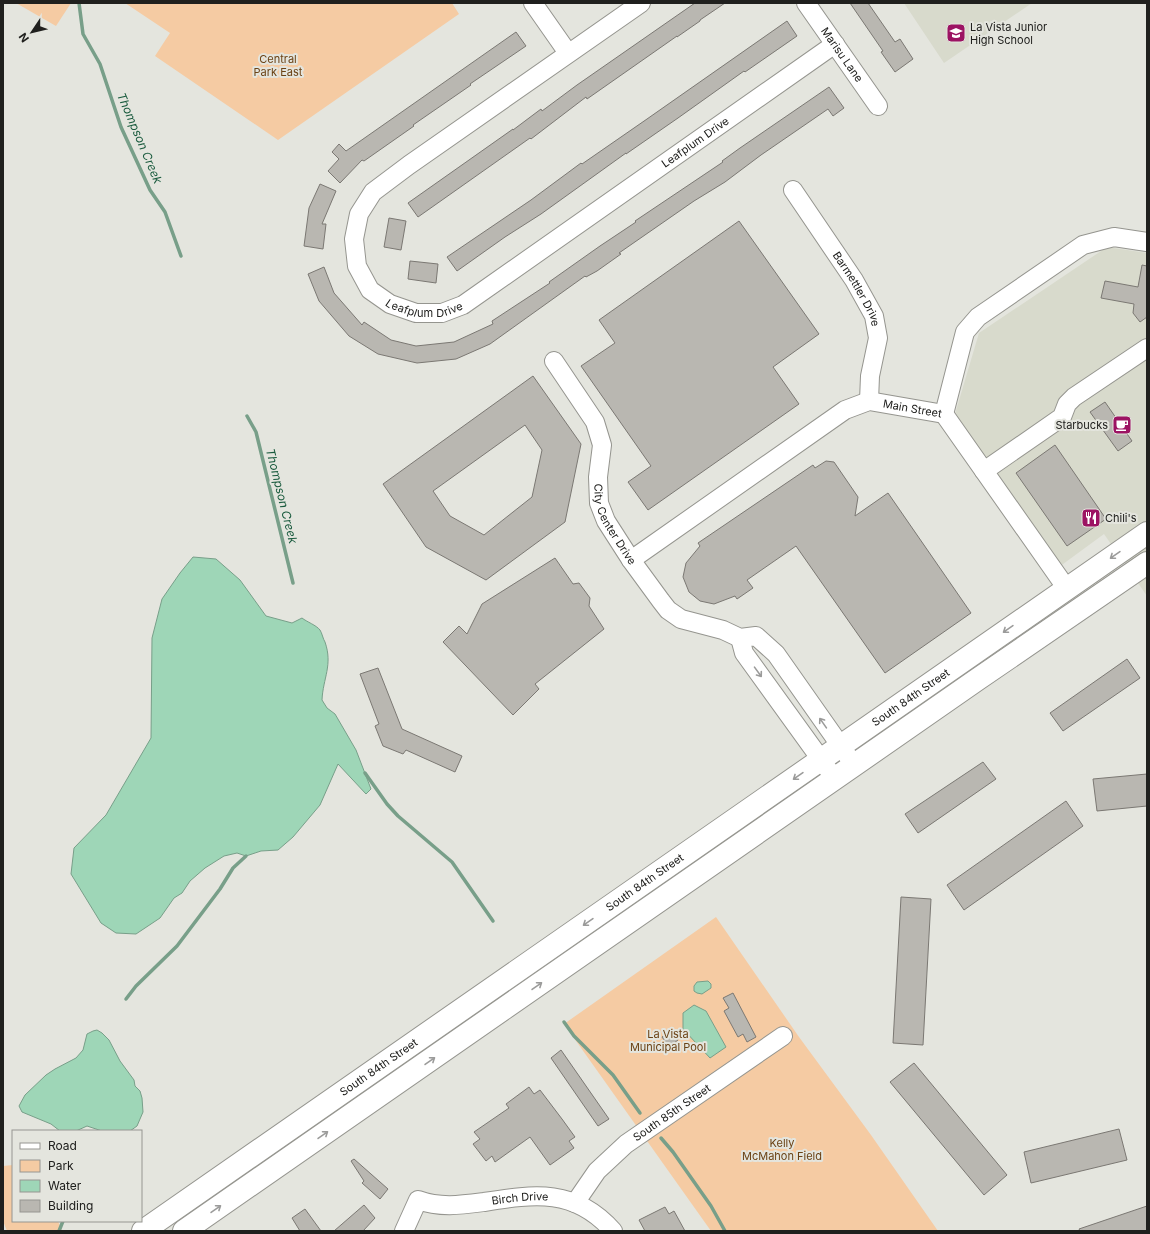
<svg xmlns="http://www.w3.org/2000/svg" width="1150" height="1234" font-family="Inter,sans-serif">
<rect width="100%" height="100%" fill="#e4e5de"/>
<g fill="#d8dacc">
<polygon points="904,3 1032,3 944,63"/>
<polygon points="1107,247 1147,253 1147,596 1104,534 1059,567 955,414 979,333"/>
</g>
<g fill="#f5cba3">
<polygon points="16,3 71,3 56,26"/>
<polygon points="125,3 452,3 459,14 278,140 155,56 170,33"/>
<polygon points="716,917 799,1037 871,1135 938,1231 711,1231 564,1024"/>
<polygon points="13,1165 13,1221 58,1221 62,1231 7,1231 3,1221 3,1166"/>
</g>
<g fill="#9ed6b7" stroke="#789f89">
<path d="M193,557L216,559L240,580L266,616L292,623L302,618C307,622 316,625 320,630C322,633 323,639 325,642C333,665 323,678 322,700L327,708L335,714L356,750L371,789L366,794L338,764L320,805L293,837L278,850L261,851L246,856L237,853L224,856L205,868L190,881L182,893L174,898L160,918L136,934L116,933L101,923L71,874L74,848L106,815L151,738L152,638L162,599L180,573Z"/>
<polygon points="708,981 711,984 711,988 702,994 697,993 694,991 694,986 697,982"/>
<polygon points="694,1005 706,1011 726,1047 710,1058 683,1029 683,1013"/>
<polygon points="97,1030 102,1033 109,1040 120,1061 134,1080 135,1086 140,1091 142,1098 143,1112 137,1126 130,1131 102,1131 87,1126 76,1131 60,1131 51,1124 22,1112 19,1106 25,1095 46,1075 55,1069 76,1058 83,1050 87,1034 93,1031"/>
</g>
<g fill="none" stroke-linecap="round" stroke-linejoin="round">
<g stroke="#789f89" stroke-width="3.5">
<polyline points="79,3 83,34 100,64 121,127 150,190 165,212 181,256"/>
<polyline points="247,416 256,432 293,583"/>
<polyline points="365,773 387,804 398,816 452,862 493,921"/>
<polyline points="126,999 136,986 177,946 220,889 233,868 246,856"/>
<polyline points="564,1022 574,1036 613,1075 640,1113"/>
<polyline points="661,1138 673,1152 711,1206 725,1231"/>
<polyline points="59,1231 63,1221"/>
</g>
</g>
<g fill="#b9b7b1" stroke="#7b7873" fill-rule="evenodd">
<polygon points="695,3 725,3 700,20 700,21 677,37 677,36 587,99 586,97 531,139 530,138 418,217 408,203 513,129 513,130 541,109 542,111 577,85"/>
<polygon points="850,3 868,3 895,42 900,39 913,59 895,72 881,52 883,51"/>
<polygon points="787,21 797,36 745,72 744,71 678,118 626,154 626,153 541,214 505,237 457,271 447,257 531,200 581,163 582,164 647,119"/>
<polygon points="516,32 526,46 470,84 471,85 413,125 414,126 364,161 362,160 340,183 328,171 339,159 332,152 339,144 346,151"/>
<polygon points="829,87 844,108 833,116 828,109 761,155 725,182 694,201 619,253 621,254 597,271 586,277 585,276 490,344 456,359 417,363 378,354 349,336 319,301 308,274 324,267 334,293 362,325 364,322 391,340 416,346 454,342 493,324 492,321 550,283 549,282 600,246 636,222 635,221 723,162 722,161 740,148"/>
<polygon points="320,184 336,191 322,224 326,224 323,249 304,246 309,208"/>
<polygon points="389,218 406,221 401,250 384,247"/>
<polygon points="739,221 819,334 773,367 799,404 648,510 628,482 651,466 581,366 615,343 599,320"/>
<polygon points="410,261 438,264 436,283 408,279"/>
<polygon points="1142,265 1147,266 1147,317 1140,322 1133,313 1134,304 1101,298 1105,281 1138,287"/>
<path d="M533,376L581,444L565,522L486,580L426,547L383,484ZM525,425L542,450L532,497L484,535L450,516L433,491Z"/>
<polygon points="1105,402 1132,441 1118,451 1090,412"/>
<polygon points="1055,445 1106,519 1067,546 1016,473"/>
<polygon points="826,461 834,462 858,497 855,516 888,493 971,613 885,673 796,546 747,580 753,588 737,599 735,596 714,604 700,601 689,592 683,577 686,563 700,546 698,543 813,465 815,468"/>
<polygon points="555,558 573,584 579,583 590,598 589,606 604,629 535,684 539,689 513,715 443,642 459,626 467,634 482,604"/>
<polygon points="1127,659 1140,678 1063,731 1050,713"/>
<polygon points="378,668 402,729 462,756 455,772 406,750 403,754 383,746 375,726 379,724 360,674"/>
<polygon points="983,762 996,779 918,833 905,814"/>
<polygon points="1147,774 1147,806 1097,811 1093,779"/>
<polygon points="1066,801 1083,826 964,910 947,885"/>
<polygon points="901,897 931,899 923,1045 893,1043"/>
<polygon points="733,993 756,1037 747,1042 743,1034 738,1037 724,1011 729,1008 723,998"/>
<polygon points="671,1030 678,1040 669,1047 662,1037"/>
<polygon points="561,1050 609,1119 598,1126 551,1058"/>
<polygon points="914,1063 1007,1175 984,1195 890,1082"/>
<polygon points="529,1087 534,1094 540,1090 562,1119 575,1137 569,1141 574,1148 550,1165 530,1137 495,1162 492,1156 486,1161 473,1144 480,1139 474,1132 509,1108 506,1104"/>
<polygon points="1119,1129 1127,1160 1031,1183 1024,1152"/>
<polygon points="354,1159 388,1189 380,1199 362,1183 364,1181 351,1161"/>
<polygon points="364,1205 375,1218 363,1231 334,1231"/>
<polygon points="1147,1206 1147,1231 1080,1231 1079,1229"/>
<polygon points="665,1207 669,1214 674,1211 685,1231 645,1231 639,1220"/>
<polygon points="305,1209 321,1231 300,1231 292,1218"/>
</g>
<g fill="none" stroke-linecap="round" stroke-linejoin="round">
<g stroke="#95958f" stroke-width="20">
<g id="minor">
<polyline points="533,3 568,53"/>
<path id="s1" d="M641,3L409,165L373,192L359,214L354,239L357,266L370,290L390,304L416,313H442L463,305L835,44"/>
<path id="s2" d="M806,3L878,106"/>
<path id="s3" d="M793,190L854,280L874,316L878,338L870,376L869,401"/>
<path id="s4" d="M554,361L595,422L602,445L598,477L599,503L606,521L631,560L661,601L668,610L681,619L723,630L740,638L756,636L776,654L854,765"/>
<polyline points="944,414 965,332 978,317 1083,245 1114,237 1147,242"/>
<polyline points="944,414 1067,589"/>
<polyline points="984,471 1062,417 1067,404 1074,397 1147,348"/>
<path id="s5" d="M631,560L845,410L869,401L944,414"/>
<polyline points="740,638 744,653 835,779"/>
<path id="s6" d="M575,1203L597,1171L626,1144L783,1036"/>
<path id="s7" d="M404,1231L418,1200C440,1208 461,1205 484,1202C535,1194 575,1188 613,1231"/>
</g>
</g>
<g stroke="#95958f" stroke-width="24">
<g id="major">
<path id="s8" d="M143,1231L1147,533"/>
<polyline points="184,1231 978,679 1147,563"/>
</g>
</g>
<use href="#minor" stroke="#fff" stroke-width="18"/>
<use href="#major" stroke="#fff" stroke-width="22"/>
</g>
<defs><path id="oneway-shaft" d="M-6 0H5M1.5-3L5.5 0L1.5 3" fill="none" stroke-width="1.6" stroke-linecap="round" stroke-linejoin="round"/></defs>
<g stroke="#9b9b9a">
<use href="#oneway-shaft" transform="translate(1115 555) rotate(145)"/>
<use href="#oneway-shaft" transform="translate(1008 629) rotate(145)"/>
<use href="#oneway-shaft" transform="translate(758 672) rotate(54)"/>
<use href="#oneway-shaft" transform="translate(823 723) rotate(-125)"/>
<use href="#oneway-shaft" transform="translate(798 776) rotate(145)"/>
<use href="#oneway-shaft" transform="translate(588 922) rotate(145)"/>
<use href="#oneway-shaft" transform="translate(537 986) rotate(-35)"/>
<use href="#oneway-shaft" transform="translate(430 1061) rotate(-35)"/>
<use href="#oneway-shaft" transform="translate(323 1135) rotate(-35)"/>
<use href="#oneway-shaft" transform="translate(216 1209) rotate(-35)"/>
</g>
<defs>
<g id="school-square" transform="scale(1)"><rect x="-9" y="-9" width="18" height="18" rx="4" fill="#9c1363" stroke="#e4e5de"/><path d="M0-5L7-2L0 1L-7-2ZM-4 1L0 2.5L4 1V4Q0 6-4 4Z" fill="#fff"/></g>
<g id="cafe-square" transform="scale(1)"><rect x="-9" y="-9" width="18" height="18" rx="4" fill="#9c1363" stroke="#e4e5de"/><path d="M-5.5-4.5H6V0H3Q3 3.5 0 3.5H-2.5Q-5.5 3.5-5.5 0ZM3-3.2v2h1.7v-2ZM-6 4.5H4V6H-6Z" fill="#fff"/></g>
<g id="restaurant-square" transform="scale(1)"><rect x="-9" y="-9" width="18" height="18" rx="4" fill="#9c1363" stroke="#e4e5de"/><path d="M-5-6h1v4h1v-4h1v4h1v-4h1v5L-1.5 .5V6h-2V.5L-5-1ZM5-6V6H3V1.5H1.5Q1.5-4 5-6Z" fill="#fff"/></g>
</defs>
<g fill-rule="evenodd">
<use href="#school-square" x="956" y="33"/>
<use href="#cafe-square" x="1122" y="425"/>
<use href="#restaurant-square" x="1091" y="518"/>
</g>
<g text-anchor="middle" dominant-baseline="central" stroke-width="4" stroke-linejoin="round" paint-order="stroke">
<g font-size="11" fill="#20201e" stroke="#e4e5de" text-anchor="start">
<text x="970" y="27">La Vista Junior<tspan x="970" dy="13">High School</tspan></text>
<text x="1108" y="425" text-anchor="end">Starbucks</text>
<text x="1105" y="518">Chili's</text>
</g>
<g font-size="11" fill="#20201e" stroke="#e4e5de">
<text stroke="none"><textPath href="#s2" startOffset="63">Marisu Lane</textPath></text>
<text stroke="none"><textPath href="#s1" startOffset="818">Leafplum Drive</textPath></text>
<text stroke="none"><textPath href="#s3" startOffset="118">Barmettler Drive</textPath></text>
<text stroke="none"><textPath href="#s1" startOffset="494">Leafplum Drive</textPath></text>
<text stroke="none"><textPath href="#s5" startOffset="331">Main Street</textPath></text>
<text stroke="none"><textPath href="#s4" startOffset="181">City Center Drive</textPath></text>
<text stroke="none"><textPath href="#s8" startOffset="935">South 84th Street</textPath></text>
<text stroke="none"><textPath href="#s8" startOffset="611">South 84th Street</textPath></text>
<text stroke="none"><textPath href="#s8" startOffset="287">South 84th Street</textPath></text>
<text stroke="none"><textPath href="#s6" startOffset="134">South 85th Street</textPath></text>
<text stroke="none"><textPath href="#s7" startOffset="137">Birch Drive</textPath></text>
</g>
<g font-size="11" fill="#6b4215" stroke="#e4e5de">
<text x="278" y="59">Central<tspan x="278" dy="13">Park East</tspan></text>
<text x="668" y="1034">La Vista<tspan x="668" dy="13">Municipal Pool</tspan></text>
<text x="782" y="1143">Kelly<tspan x="782" dy="13">McMahon Field</tspan></text>
</g>
<g font-size="12" font-style="italic" fill="#1a5b3e" stroke="#e4e5de">
<text transform="translate(140 138) rotate(67)">Thompson Creek</text>
<text transform="translate(282 496) rotate(76)">Thompson Creek</text>
</g>
</g>
<rect width="1150" height="1234" fill="none" stroke="#20201e" stroke-width="8"/>
<rect x="12" y="1130" width="130" height="92" fill="#e4e5de" stroke="#969691"/>
<rect x="20" y="1143" width="20" height="6" fill="#ffffff" stroke="#969691"/>
<text x="48" y="1150" font-size="12" fill="#20201e">Road</text>
<rect x="20" y="1160" width="20" height="12" fill="#f5cba3" stroke="#969691"/>
<text x="48" y="1170" font-size="12" fill="#20201e">Park</text>
<rect x="20" y="1180" width="20" height="12" fill="#9ed6b7" stroke="#969691"/>
<text x="48" y="1190" font-size="12" fill="#20201e">Water</text>
<rect x="20" y="1200" width="20" height="12" fill="#b9b7b1" stroke="#969691"/>
<text x="48" y="1210" font-size="12" fill="#20201e">Building</text>
<g transform="translate(32 32) rotate(235)" stroke="#e4e5de" stroke-width="3" paint-order="stroke">
<path d="M0-3L7 15L0 10L-7 15Z" fill="#20201e"/>
<text y="-6" font-size="11" font-weight="bold" text-anchor="middle" fill="#20201e">N</text>
</g>
</svg>
